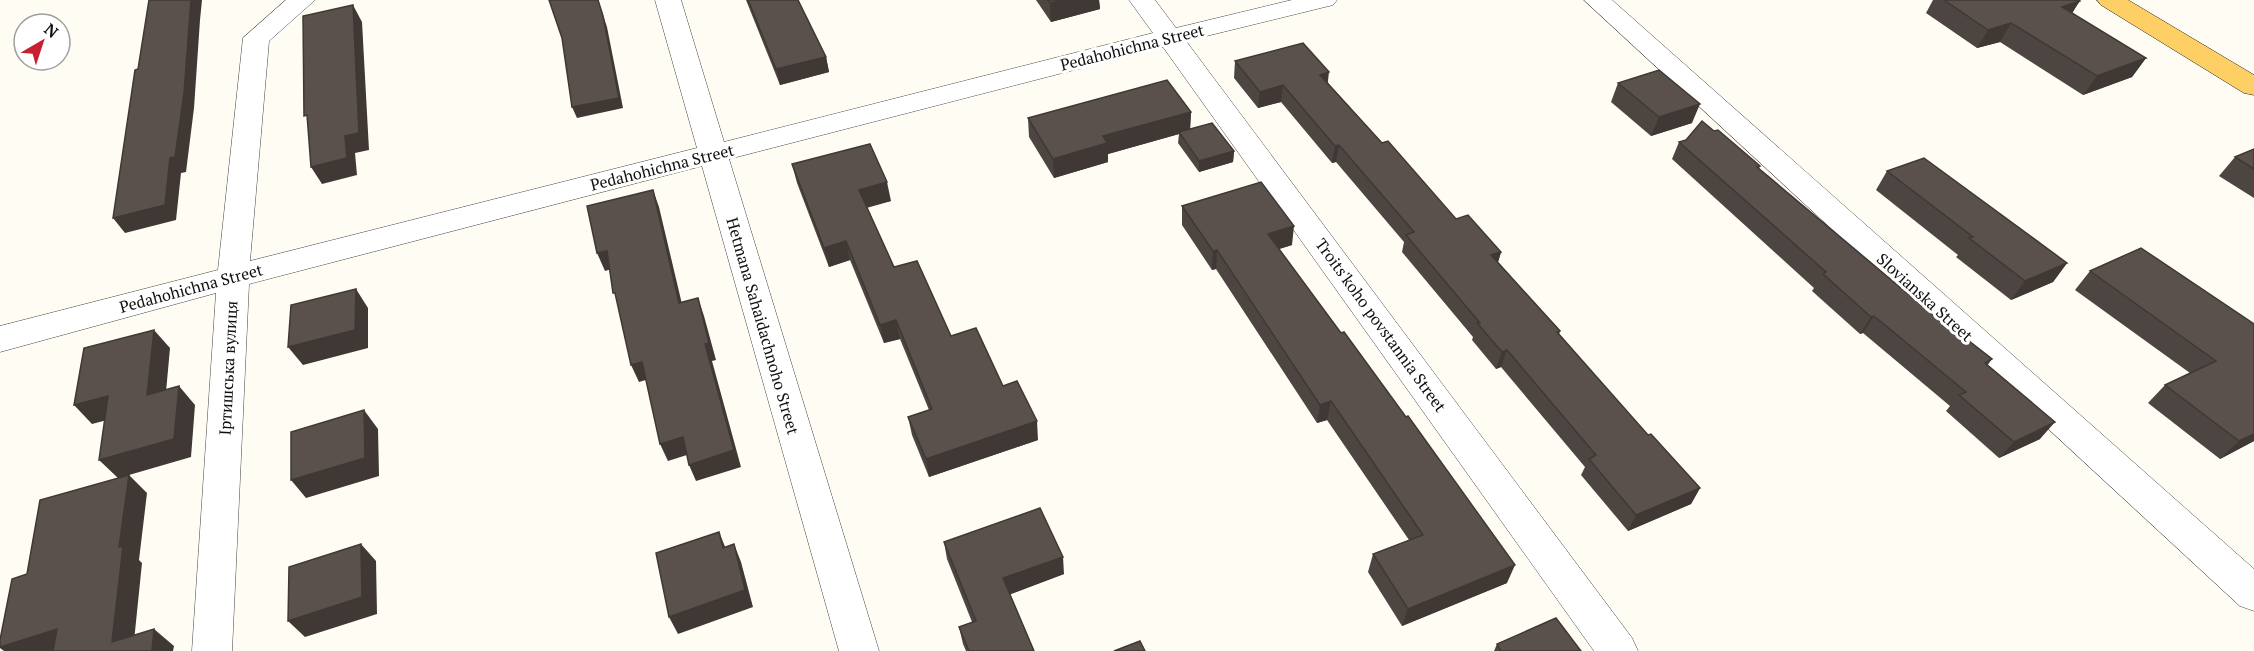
<svg xmlns="http://www.w3.org/2000/svg" width="2254" height="651" font-family="'PT Serif',serif">
<rect width="100%" height="100%" fill="#fffcf4"/>
<g fill="none" stroke-linecap="round" stroke-linejoin="round">
<g stroke="#434343" stroke-width="1">
<g id="minor">
<polygon points="286,0 315,0 269,41 250,261 697,148 655,0 681,0 724,142 1153,33 1129,0 1155,0 1176,28 1292,0 1337,0 1333,5 1186,41 1632,638 1638,651 1594,651 1163,47 729,159 879,651 839,651 702,166 249,284 232,651 192,651 216,293 0,352 0,326 218,270 243,38"/>
<polygon points="1584,0 1612,0 2254,569 2254,611 2240,606"/>
</g>
</g>
<g stroke="#212121" stroke-width="1">
<polygon id="major" points="2097,0 2128,0 2254,75 2254,95 2244,93 2101,5"/>
</g>
<use href="#minor" fill="#fff" fill-rule="evenodd"/>
<use href="#major" fill="#fecf65" fill-rule="evenodd"/>
</g>
<g fill="#4d4541">
<polygon points="746,0 798,0 826,57 829,72 780,85"/>
<polygon points="1036,0 1099,0 1100,9 1051,22"/>
<polygon points="1933,0 2079,0 2072,14 2146,58 2132,77 2083,95 2000,42 1977,48 1926,13"/>
<polygon points="1235,61 1328,83 1382,143 1456,219 1501,252 1498,262 1560,331 1559,335 1648,435 1700,488 1691,504 1628,531 1581,475 1585,467 1501,367 1496,369 1472,340 1473,337 1402,252 1404,242 1336,162 1332,163 1281,102 1258,108 1234,78"/>
<polygon points="1618,83 1692,123 1651,136 1611,102"/>
<polygon points="1191,112 1190,129 1234,151 1233,162 1199,172 1178,143 1179,134 1108,154 1108,162 1054,178 1029,137 1028,118"/>
<polygon points="1714,131 1760,166 1759,169 1945,325 1992,359 1987,366 2040,439 1999,458 1946,411 1950,406 1863,333 1860,334 1812,291 1814,288 1672,159 1679,142"/>
<polygon points="2254,149 2254,198 2219,176 2235,157"/>
<polygon points="792,164 891,201 867,207 894,267 951,336 1003,386 1038,440 929,477 912,435 908,417 929,410 900,339 884,343 850,260 829,267 797,183"/>
<polygon points="1887,171 2067,263 2053,282 2011,300 1956,257 1958,255 1876,190"/>
<polygon points="1182,206 1292,245 1279,249 1507,583 1402,626 1368,572 1373,554 1409,540 1327,420 1317,423 1216,269 1212,270 1182,225"/>
<polygon points="2090,271 2254,324 2254,441 2220,459 2148,403 2165,385 2190,373 2075,290"/>
<polygon points="944,542 1064,574 1010,594 1034,651 966,651 963,644 959,627 972,622 947,559"/>
<polygon points="1497,644 1581,651 1494,651"/>
</g>
<g fill="#3f3835">
<polygon points="191,0 202,0 200,20 194,108 186,172 181,173 176,220 125,233 113,218 170,158"/>
<polygon points="598,0 607,27 623,108 577,118 572,107"/>
<polygon points="1062,0 1099,0 1100,9 1051,22 1050,3"/>
<polygon points="2080,1 2068,19 2062,7"/>
<polygon points="353,5 362,22 369,150 355,153 357,175 322,184 311,167 345,136"/>
<polygon points="2011,23 2000,42 1977,48 1988,30"/>
<polygon points="826,57 829,72 780,85 776,69"/>
<polygon points="2146,58 2132,77 2083,95 2097,76"/>
<polygon points="1329,72 1327,89 1320,75"/>
<polygon points="1283,85 1281,102 1258,108 1260,92"/>
<polygon points="1700,104 1692,123 1651,136 1659,117"/>
<polygon points="1191,112 1190,131 1179,132 1179,134 1108,154 1108,162 1054,178 1053,159 1103,136"/>
<polygon points="1339,145 1336,162 1332,163 1335,146"/>
<polygon points="1234,151 1233,162 1199,172 1199,161"/>
<polygon points="887,182 891,201 863,209 859,190"/>
<polygon points="653,190 659,207 686,321 679,303"/>
<polygon points="1294,226 1292,245 1266,253 1268,234"/>
<polygon points="846,241 850,260 829,267 824,248"/>
<polygon points="1217,250 1216,269 1212,270 1213,251"/>
<polygon points="607,251 615,268 605,271 597,253"/>
<polygon points="1501,252 1496,269 1491,255"/>
<polygon points="2067,263 2053,282 2011,300 2025,281"/>
<polygon points="356,289 368,308 368,348 303,365 288,347"/>
<polygon points="698,298 704,316 716,360 712,361 741,467 696,481 689,465 705,344"/>
<polygon points="1874,316 1863,333 1860,334 1871,317"/>
<polygon points="896,320 900,339 884,343 880,325"/>
<polygon points="154,330 170,348 164,414 147,395"/>
<polygon points="1507,350 1501,367 1496,369 1502,352"/>
<polygon points="642,362 649,379 639,382 631,365"/>
<polygon points="179,386 195,405 191,457 129,475 147,493 139,560 142,563 133,651 112,642 119,547 118,478 99,460"/>
<polygon points="108,396 126,415 92,424 74,405"/>
<polygon points="1331,401 1327,420 1317,423 1320,405"/>
<polygon points="364,410 378,429 379,476 306,498 291,480"/>
<polygon points="1037,421 1038,440 929,477 926,459"/>
<polygon points="2055,422 2040,439 1999,458 2014,442"/>
<polygon points="2254,434 2254,441 2220,459 2239,441"/>
<polygon points="683,437 690,454 668,461 660,444"/>
<polygon points="1700,488 1691,504 1628,531 1636,515"/>
<polygon points="719,532 726,549 723,548"/>
<polygon points="361,544 376,561 377,614 305,637 288,621"/>
<polygon points="734,544 741,562 753,607 678,634 669,617"/>
<polygon points="1063,557 1064,574 1006,596 1003,578"/>
<polygon points="1515,565 1507,583 1402,626 1408,609"/>
<polygon points="57,629 62,651 4,651 0,648 0,647"/>
<polygon points="154,629 174,646 173,651 152,651"/>
</g>
<g fill="#5a504c" stroke="#3f3835" stroke-width="1.5">
<polygon points="149,0 191,0 184,93 175,157 170,158 165,205 113,218 135,70 138,69"/>
<polygon points="549,0 598,0 603,16 619,98 572,107 562,38"/>
<polygon points="748,0 798,0 826,57 776,69"/>
<polygon points="1048,0 1062,0 1050,3"/>
<polygon points="1944,0 2079,0 2080,1 2062,7 2146,58 2097,76 2011,23 1988,30"/>
<polygon points="353,5 359,133 345,136 347,158 311,167 307,115 304,116 303,16"/>
<polygon points="1303,43 1329,72 1320,75 1382,143 1388,141 1456,219 1468,215 1501,252 1491,255 1560,331 1557,332 1648,435 1651,434 1700,488 1636,515 1589,459 1596,455 1507,350 1502,352 1477,323 1480,323 1406,235 1414,232 1339,145 1335,146 1283,85 1260,92 1235,61"/>
<polygon points="1659,70 1700,104 1659,117 1618,83"/>
<polygon points="1167,80 1191,112 1103,136 1107,143 1053,159 1028,118"/>
<polygon points="1702,121 1714,131 1718,130 1760,166 1757,167 1945,325 1947,324 1992,359 1985,363 2055,422 2014,442 1959,395 1966,392 1874,316 1871,317 1823,274 1826,272 1679,142 1686,140"/>
<polygon points="1212,123 1234,151 1199,161 1179,132"/>
<polygon points="870,144 887,182 859,190 894,267 917,261 951,336 976,328 1003,386 1017,381 1037,421 926,459 908,417 932,409 896,320 880,325 846,241 824,248 792,164"/>
<polygon points="2254,149 2254,169 2235,157"/>
<polygon points="1924,158 2067,263 2025,281 1969,238 1973,237 1887,171"/>
<polygon points="1261,182 1294,226 1268,234 1341,333 1344,332 1406,417 1408,416 1515,565 1408,609 1373,554 1423,535 1331,401 1320,405 1217,250 1213,251 1182,206"/>
<polygon points="653,190 679,303 698,298 709,343 705,344 734,450 689,465 683,437 660,444 642,362 631,365 615,293 613,293 607,251 597,253 587,206"/>
<polygon points="2141,248 2254,324 2254,434 2239,441 2165,385 2216,361 2090,271"/>
<polygon points="356,289 355,330 288,347 291,305"/>
<polygon points="154,330 147,395 179,386 174,439 99,460 108,396 74,405 84,348"/>
<polygon points="364,410 365,458 291,480 291,432"/>
<polygon points="129,475 119,547 123,546 112,642 154,629 152,651 53,651 57,629 0,647 0,640 12,579 27,574 40,500"/>
<polygon points="1040,508 1063,557 1003,578 1034,651 969,651 959,627 976,621 944,542"/>
<polygon points="719,532 723,548 734,544 745,590 669,617 656,553"/>
<polygon points="361,544 362,597 288,621 289,567"/>
<polygon points="1556,618 1581,651 1501,651 1497,644"/>
<polygon points="1140,641 1145,651 1114,651"/>
</g>
<g text-anchor="middle" dominant-baseline="central" stroke-width="6" stroke-linejoin="round" paint-order="stroke">
<g font-size="16" fill="#101010" stroke="#fff">
<text transform="translate(1132 47) rotate(-14)">Pedahohichna Street</text>
<text transform="translate(662 167) rotate(-14)">Pedahohichna Street</text>
<text transform="translate(191 288) rotate(-15)">Pedahohichna Street</text>
<text transform="translate(1925 297) rotate(42)">Slovianska Street</text>
<text transform="translate(1381 325) rotate(54)">Troits'koho povstannia Street</text>
<text transform="translate(763 326) rotate(74)">Hetmana Sahaidachnoho Street</text>
<text transform="translate(228 368) rotate(-87)">Іртишська вулиця</text>
</g>
</g>
<g transform="translate(42 42) rotate(39)"><circle r="28" fill="#ffffff" stroke="#9f9f9f" stroke-width="1.5"/>
<path d="M0-4.5L10 22L0 15L-10 22Z" fill="#c82032"/>
<text y="-9" font-size="16" font-weight="bold" text-anchor="middle" fill="#101010">N</text>
</g>
</svg>
